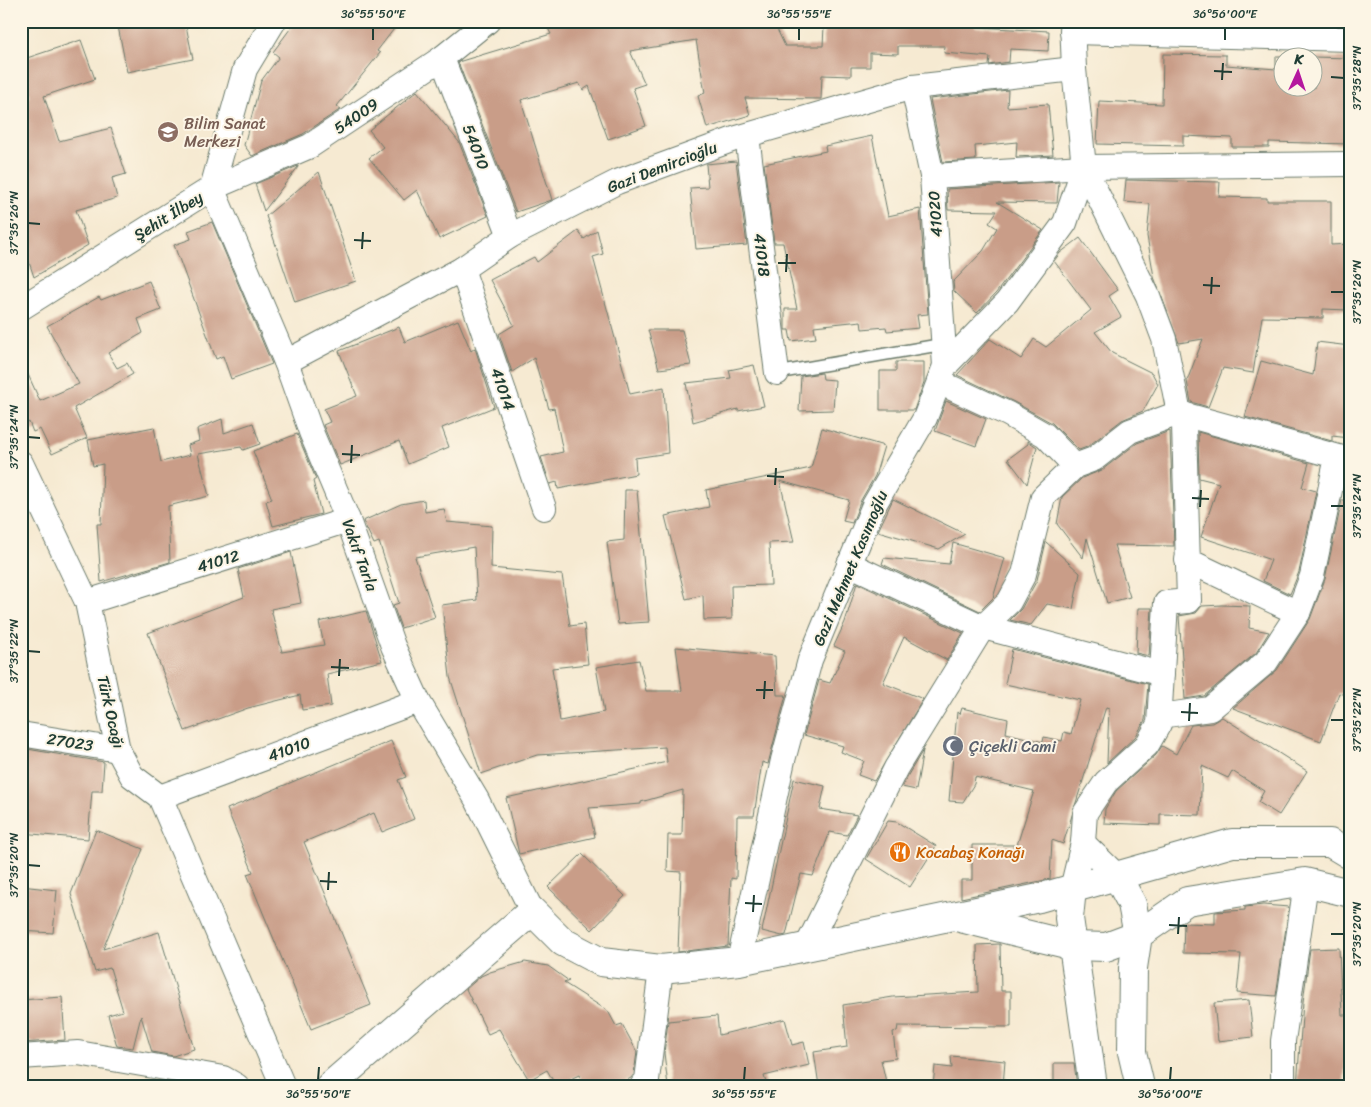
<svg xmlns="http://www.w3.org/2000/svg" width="1371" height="1107" font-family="Sriracha,sans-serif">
<rect width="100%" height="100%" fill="#fcf5e5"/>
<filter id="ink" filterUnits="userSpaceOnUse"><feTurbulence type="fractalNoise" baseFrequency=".02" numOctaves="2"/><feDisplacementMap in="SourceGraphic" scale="10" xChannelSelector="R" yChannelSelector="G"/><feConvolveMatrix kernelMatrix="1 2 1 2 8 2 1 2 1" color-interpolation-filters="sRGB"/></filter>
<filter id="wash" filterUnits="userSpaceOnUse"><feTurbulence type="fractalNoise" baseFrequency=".0096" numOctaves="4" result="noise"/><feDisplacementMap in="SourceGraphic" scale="20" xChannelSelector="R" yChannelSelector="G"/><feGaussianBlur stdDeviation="1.12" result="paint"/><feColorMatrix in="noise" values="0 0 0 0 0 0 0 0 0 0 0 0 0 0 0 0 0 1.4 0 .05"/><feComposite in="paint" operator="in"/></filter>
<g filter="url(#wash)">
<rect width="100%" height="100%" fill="#f6ead2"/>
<g id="blocks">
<g fill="#c99d88" fill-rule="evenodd">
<polygon points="117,21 185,21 193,59 127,72"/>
<polygon points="296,21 400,21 377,51 380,53 337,106 341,109 303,134 252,156 244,145 261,81 279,57 273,52"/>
<polygon points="544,21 773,21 785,46 823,46 824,26 831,21 976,21 975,27 1049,31 1048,51 1010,49 1009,62 989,65 990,57 944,53 945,46 898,46 898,54 870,53 870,67 851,67 851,76 822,75 821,99 745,98 750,115 707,128 698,96 705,93 696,40 630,51 645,84 633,88 646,126 608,139 589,86 583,90 579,83 521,100 552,200 516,212 458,62 551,34"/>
<polygon points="81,40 95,79 44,96 59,141 111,128 126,174 112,178 117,198 76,210 88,245 34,277 21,238 21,100 30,97 21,72 21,60"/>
<path d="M1163,54L1226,55V65L1276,69V56L1350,58V144L1269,142V147H1232V138L1183,136V146L1097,144L1099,101L1162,104ZM1284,58H1314V88H1284Z"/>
<polygon points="1008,90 1007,107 1048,104 1053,155 1016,157 1017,142 975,146 976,160 943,162 930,99"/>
<polygon points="417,91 459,142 488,216 439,239 417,190 404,200 369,158 383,147 369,130"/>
<polygon points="872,136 888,216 920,209 928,314 917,315 919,328 887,331 886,327 862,329 861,321 814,326 816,338 791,341 789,330 785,330 785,309 797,309 783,243 774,243 764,164 826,151 825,146"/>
<polygon points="736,161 747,245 696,249 690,188 708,187 706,164"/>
<polygon points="298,166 298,167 264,211 255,184"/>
<polygon points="319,172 356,281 295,302 266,216"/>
<polygon points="1126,180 1220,182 1219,197 1267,198 1267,201 1331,201 1331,245 1350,244 1348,310 1323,309 1323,318 1262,317 1253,373 1223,368 1208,407 1191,402 1187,381 1203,339 1179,343 1154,277 1147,236 1150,204 1124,202"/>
<polygon points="1059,182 1057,203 997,202 1043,230 996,293 977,313 954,291 953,282 983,251 997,228 989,223 997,211 948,210 947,189"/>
<polygon points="212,222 272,364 231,379 223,356 216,359 174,245 191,239 188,231"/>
<polygon points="597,230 603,254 593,257 630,394 664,387 668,453 635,458 636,474 558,489 557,482 550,484 541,457 563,452 554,408 549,409 534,358 512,372 499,334 514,325 490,280 534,257 537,262 578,231 584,239"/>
<polygon points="1080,238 1118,290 1109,296 1121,317 1095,332 1112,353 1152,373 1158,384 1143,411 1122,420 1087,447 1079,450 1052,423 1014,402 957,375 990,339 1021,359 1034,339 1046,347 1091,310 1054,261 1060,253"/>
<polygon points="149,281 161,310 138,319 143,333 108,353 117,368 127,363 133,374 74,408 87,438 52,454 40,429 33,432 29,422 21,426 21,359 40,401 79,384 47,326 99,297 101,300"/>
<polygon points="458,320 471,351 475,348 494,407 442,428 449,447 408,464 399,441 340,465 323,425 330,422 324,409 357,396 339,351 399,327 405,342"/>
<polygon points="648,330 682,330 691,365 659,369"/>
<polygon points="1317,342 1350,346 1345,402 1350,402 1350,438 1332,436 1332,441 1245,417 1261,361 1313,375"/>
<polygon points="896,362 924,362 924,382 914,410 880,410 880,371 896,371"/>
<polygon points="754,365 764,406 738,411 738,409 693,422 686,383 731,378 729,370"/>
<polygon points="822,373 823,379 835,380 833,410 799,411 801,376"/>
<polygon points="946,401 986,419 976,446 935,431"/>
<polygon points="222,419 224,433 253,423 260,444 243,450 241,447 198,454 209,496 168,506 170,562 101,582 97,524 101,524 103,464 93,466 88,440 154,427 161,462 190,455 188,445 199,441 197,429"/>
<polygon points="822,428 884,446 875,476 861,500 852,523 843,521 849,500 780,481 794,542 769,543 771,585 731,586 732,619 704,620 703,595 686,599 665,516 709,507 706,490 811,468"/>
<polygon points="1170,431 1174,546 1114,545 1130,597 1107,603 1087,538 1083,558 1057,524 1062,497 1082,478 1102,470 1137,443"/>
<polygon points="1198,432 1309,463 1302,487 1316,491 1299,572 1290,594 1263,581 1271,560 1201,537 1219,483 1199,478"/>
<polygon points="297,434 316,479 313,481 321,514 273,526 266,501 272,499 253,451"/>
<polygon points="1028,441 1037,447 1027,484 1008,459 1028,444"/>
<polygon points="625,490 637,490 649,622 618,624 607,542 624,540"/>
<polygon points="893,499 965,534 939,549 878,531"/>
<polygon points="424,500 425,512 444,509 447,522 492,526 491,568 562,575 570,626 584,624 588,664 552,668 560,721 604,712 596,667 639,660 646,691 682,691 676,647 775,656 777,695 786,695 768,764 762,762 754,816 737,816 736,879 731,878 728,946 678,952 681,872 667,871 668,835 682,835 683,790 641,802 641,804 589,808 595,837 519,854 506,798 667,762 665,747 537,755 481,774 450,677 442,605 477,600 474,547 415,557 435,617 401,628 393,605 399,603 379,542 374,544 363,521 401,504"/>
<polygon points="1342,500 1350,500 1350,697 1339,693 1321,741 1233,708 1277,670 1310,619 1325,579"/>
<polygon points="1046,542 1080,573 1073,609 1047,604 1031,625 1010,620 1021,609 1037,580"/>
<polygon points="953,543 1005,558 993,598 980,611 882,564 884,558 949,564"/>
<polygon points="291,552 301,603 271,609 282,652 324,645 319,622 366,611 382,661 327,674 331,706 302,710 300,695 248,708 185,731 148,633 244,597 238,569"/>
<polygon points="857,583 963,633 947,660 904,637 883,683 923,699 874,781 858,775 864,761 841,752 843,746 804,735 819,680 830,683 845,651 834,646 845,622"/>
<polygon points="1222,605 1250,606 1249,628 1269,632 1256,653 1204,696 1185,699 1179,616 1196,613 1202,606"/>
<polygon points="1138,608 1152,608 1149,656 1136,653"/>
<polygon points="1012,649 1148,684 1145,720 1136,736 1107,763 1109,708 1106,707 1063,844 1052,840 1050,879 961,898 961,880 972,880 972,845 1017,845 1034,791 975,777 974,784 963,802 949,801 957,712 960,714 962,708 1008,719 1006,733 1043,742 1044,737 1062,741 1064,732 1071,734 1080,700 1005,684"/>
<polygon points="1222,717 1307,771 1279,815 1258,802 1264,791 1232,771 1228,778 1202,766 1200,815 1160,814 1160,825 1104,823 1105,809 1116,791 1156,755 1162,746 1176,754 1191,725 1212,723"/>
<polygon points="391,741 406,777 398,780 414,819 382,832 374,813 304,842 371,1005 311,1029 247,874 253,872 227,809"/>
<polygon points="21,748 104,762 102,791 92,791 88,839 21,833"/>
<polygon points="923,750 916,790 902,787 908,775"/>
<polygon points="794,779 825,786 820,809 857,815 847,835 830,832 813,876 801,874 786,935 782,936 762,931"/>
<polygon points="888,821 897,822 936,846 910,887 866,859"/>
<polygon points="96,830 143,849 103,949 159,932 194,1049 173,1056 152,1052 141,1016 133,1048 117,1046 108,1015 123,1011 110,968 95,972 71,894"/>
<polygon points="582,854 625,896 592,930 548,887"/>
<polygon points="21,886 57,890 53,933 21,931"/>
<polygon points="1263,905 1289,907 1276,996 1237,993 1241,954 1183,953 1184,923 1215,924 1215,912 1245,910 1245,907"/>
<polygon points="1000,944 1001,991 1011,991 1011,1027 898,1026 897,1031 893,1032 896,1058 881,1060 887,1086 819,1086 814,1052 847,1047 843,1005 893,997 978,992 977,945"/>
<polygon points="1339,948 1342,1015 1347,1015 1344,1086 1297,1086 1303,1002 1310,949"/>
<polygon points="525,962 548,966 569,981 564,983 608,1011 616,1026 622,1024 637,1052 634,1074 631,1078 616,1086 585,1086 579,1075 556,1086 547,1070 529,1080 499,1029 488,1034 466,989 481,976 490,972"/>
<polygon points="62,997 65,1040 21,1043 21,1000"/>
<polygon points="1249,1000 1253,1037 1218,1041 1214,1003"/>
<polygon points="717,1016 719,1035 785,1019 792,1045 804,1042 809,1065 764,1076 767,1086 668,1086 664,1053 668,1021"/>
<polygon points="951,1056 1005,1061 1003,1086 933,1086 935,1066 952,1068"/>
<polygon points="1054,1063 1074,1063 1077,1086 1054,1086"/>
</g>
</g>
</g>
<g filter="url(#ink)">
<use href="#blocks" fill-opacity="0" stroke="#6a7a6b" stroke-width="1"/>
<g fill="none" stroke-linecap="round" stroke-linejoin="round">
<g stroke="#6a7a6b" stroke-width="14">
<polyline id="service" points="777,373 944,344"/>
</g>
<g stroke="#6a7a6b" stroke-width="26">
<g id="minor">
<polyline points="488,21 442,58 310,146 212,188 286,362 311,432 348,520 393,646 418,701 477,800 532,911"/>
<polyline points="1072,21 1074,69 1084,167 1148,296 1164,339 1179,413 1184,425 1189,601 1166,603 1159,724 1147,745 1106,782 1085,813 1083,843 1072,889"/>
<polyline points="1072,32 1350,39"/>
<polyline points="442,58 510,236"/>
<polyline points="913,87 932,176 945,366"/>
<polyline points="747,136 777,373"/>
<polyline points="932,176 1084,167 1350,164"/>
<polyline points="462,269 544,508"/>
<polyline points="21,308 212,188 245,69 274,21"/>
<polyline points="286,362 462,269 510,236 617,182 737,138 913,87 1074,69"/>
<polyline points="939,382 1008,414 1045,435 1075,466"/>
<polyline points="21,463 87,602 118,750 132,776 160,797 283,1086"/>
<polyline points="1187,560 1298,613"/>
<polyline points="849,564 983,627 1162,674"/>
<polyline points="87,602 348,520"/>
<polyline points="1160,716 1210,709 1266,662 1298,613 1312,576 1337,457"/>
<polyline points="21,734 118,750"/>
<polyline points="160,797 418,701"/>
<polyline points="1083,843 1117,876"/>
<polyline points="806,948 896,768 983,627 1009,602 1024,574 1043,497 1075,466 1094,459 1130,431 1179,413 1350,460"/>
<polyline points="739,961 783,760 810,660 874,505 925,418 945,366 1007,302 1065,223 1084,167"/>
<polyline points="21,1057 78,1053 223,1078 237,1086"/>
<polyline points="642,1086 647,1080 661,969"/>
<polyline points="1283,1086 1283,1041 1306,883"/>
</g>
</g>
<g stroke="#6a7a6b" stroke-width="30">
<g id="secondary">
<polyline points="1072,889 1069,918 1093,1086"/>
<polyline points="960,918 1074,946 1106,947 1138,935 1132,904 1117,876"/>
<polyline points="330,1086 532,911 563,942 601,962 661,969 739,961 1039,898 1232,843 1330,843 1350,855"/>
<polyline points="1140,1086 1132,1052 1133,968 1138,935 1187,901 1305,882 1350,893"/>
</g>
</g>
<use href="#service" stroke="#fff" stroke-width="11"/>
<use href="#minor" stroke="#fff" stroke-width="24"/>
<use href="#secondary" stroke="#fff" stroke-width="28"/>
</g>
</g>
<path fill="none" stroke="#1f3d34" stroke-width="2" d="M373,40V28M799,40V28M1225,40V28M1214,71L1232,72M1331,77L1344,78M1222,80L1223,63M28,223L40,224M354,240L371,241M362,249L363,232M778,263H796M786,272L787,254M1203,285L1220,286M1331,292H1344M1211,294L1212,277M28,437L40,438M342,454L360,455M351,463L352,445M767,476L784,477M775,485L776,468M1192,498L1209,499M1331,506H1344M1200,507L1201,490M28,651L40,652M331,667L349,668M339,676L340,659M756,690H773M764,699L765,681M1181,712L1198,713M1331,720H1344M1189,721L1190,703M28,865L40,866M320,881L337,882M328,890L329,872M745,903L762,904M753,912L754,895M1169,925L1187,926M1178,934L1179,917M1331,934H1344M318,1080L319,1067M744,1080L745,1067M1170,1080L1171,1067"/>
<defs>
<g id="school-disc" transform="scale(1.125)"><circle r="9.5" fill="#8d6e63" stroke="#fcf5e5"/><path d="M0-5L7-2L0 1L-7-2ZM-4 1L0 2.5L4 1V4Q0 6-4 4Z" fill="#fff"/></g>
<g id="mosque-disc" transform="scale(1.125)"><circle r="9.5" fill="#6b7280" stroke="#fcf5e5"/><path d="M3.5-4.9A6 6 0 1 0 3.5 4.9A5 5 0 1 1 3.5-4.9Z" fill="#fff"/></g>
<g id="restaurant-disc" transform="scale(1.125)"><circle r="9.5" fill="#e8710a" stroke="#fcf5e5"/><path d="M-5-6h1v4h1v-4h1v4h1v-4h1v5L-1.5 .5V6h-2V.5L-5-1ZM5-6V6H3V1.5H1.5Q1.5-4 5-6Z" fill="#fff"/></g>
</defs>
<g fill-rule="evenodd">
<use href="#school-disc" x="168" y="132"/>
<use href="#mosque-disc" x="953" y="746"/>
<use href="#restaurant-disc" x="900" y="852"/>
</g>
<g text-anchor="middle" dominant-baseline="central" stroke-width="4" stroke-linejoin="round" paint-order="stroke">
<g font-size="16" fill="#1f3d34" stroke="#fcf5e5">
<text transform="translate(356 116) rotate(-34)">54009</text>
<text transform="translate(476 147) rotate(69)">54010</text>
<text transform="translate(662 167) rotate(-21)">Gazi Demircioğlu</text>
<text transform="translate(935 214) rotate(-94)">41020</text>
<text transform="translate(168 216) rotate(-32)">Şehit İlbey</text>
<text transform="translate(762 255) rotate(83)">41018</text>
<text transform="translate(503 389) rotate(71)">41014</text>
<text transform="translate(360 555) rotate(70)">Vakıf Tarla</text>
<text transform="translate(218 561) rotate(-17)">41012</text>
<text transform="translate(850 568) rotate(-67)">Gazi Mehmet Kasımoğlu</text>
<text transform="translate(111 712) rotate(77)">Türk Ocağı</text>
<text transform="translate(70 742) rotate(9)">27023</text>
<text transform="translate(289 749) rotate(-20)">41010</text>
</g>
<g font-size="16" fill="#785e54" stroke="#fcf5e5" text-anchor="start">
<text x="184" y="123">Bilim Sanat<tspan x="184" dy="18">Merkezi</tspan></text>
</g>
<g font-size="16" fill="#5b616d" stroke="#fcf5e5" text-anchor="start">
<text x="969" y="746">Çiçekli Cami</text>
</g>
<g font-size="16" fill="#c56008" stroke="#fcf5e5" text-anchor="start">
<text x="916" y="852">Kocabaş Konağı</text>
</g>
</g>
<rect width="1371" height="1107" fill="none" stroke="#fcf5e5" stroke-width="55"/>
<g transform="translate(1298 72) rotate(3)"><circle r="24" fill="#fcf5e5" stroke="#a4ab9e"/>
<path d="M0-4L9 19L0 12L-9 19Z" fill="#b5179e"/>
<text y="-8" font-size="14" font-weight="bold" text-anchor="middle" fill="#1f3d34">K</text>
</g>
<rect x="28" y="28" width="1316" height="1052" fill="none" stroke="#1f3d34" stroke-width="2"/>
<g font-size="12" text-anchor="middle" fill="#1f3d34">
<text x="373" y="18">36°55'50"E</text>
<text x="799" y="18">36°55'55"E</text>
<text x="1225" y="18">36°56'00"E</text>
<text transform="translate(1357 78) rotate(-90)" y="4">37°35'28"N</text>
<text transform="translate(14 223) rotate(-90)" y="4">37°35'26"N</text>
<text transform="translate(1357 292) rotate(-90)" y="4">37°35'26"N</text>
<text transform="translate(14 437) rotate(-90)" y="4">37°35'24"N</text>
<text transform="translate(1357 506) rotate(-90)" y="4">37°35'24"N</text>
<text transform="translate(14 651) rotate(-90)" y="4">37°35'22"N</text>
<text transform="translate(1357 720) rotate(-90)" y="4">37°35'22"N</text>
<text transform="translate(14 865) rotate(-90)" y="4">37°35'20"N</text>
<text transform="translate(1357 934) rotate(-90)" y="4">37°35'20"N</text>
<text x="318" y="1098">36°55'50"E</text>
<text x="744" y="1098">36°55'55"E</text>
<text x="1170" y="1098">36°56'00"E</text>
</g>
</svg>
